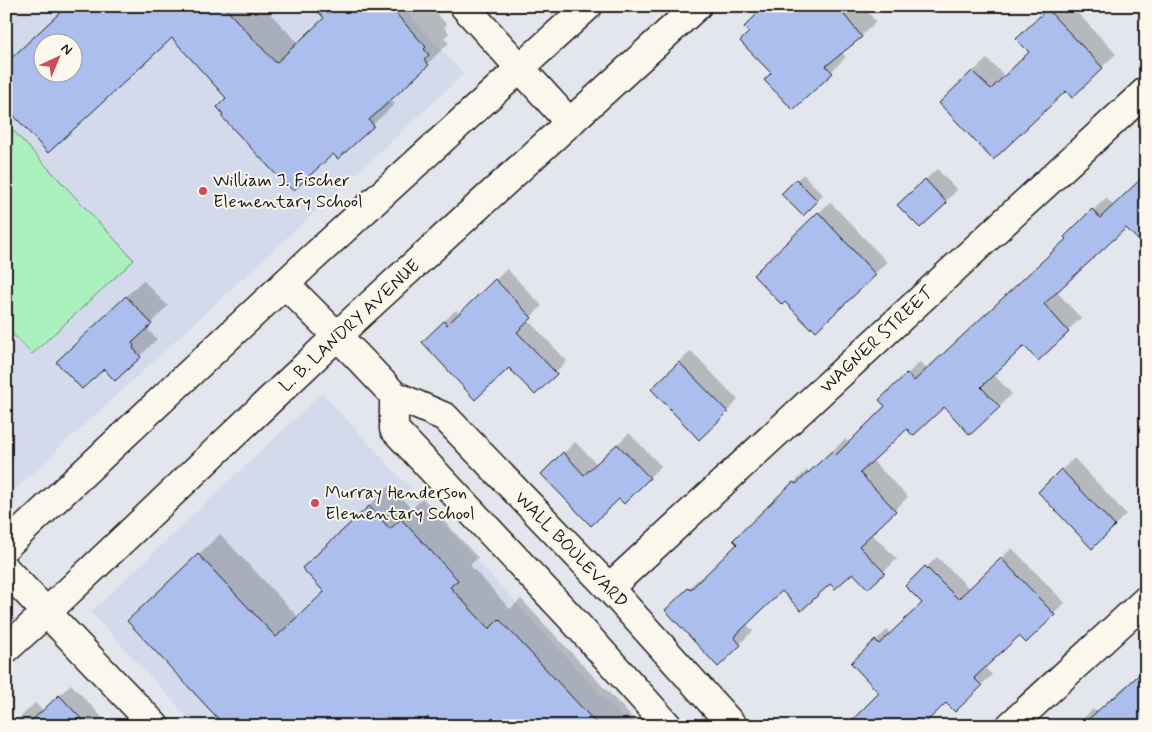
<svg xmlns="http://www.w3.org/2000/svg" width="1152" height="732" font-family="Mynerve,sans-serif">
<rect width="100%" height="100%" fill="#e3e6ec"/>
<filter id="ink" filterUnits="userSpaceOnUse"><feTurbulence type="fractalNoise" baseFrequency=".02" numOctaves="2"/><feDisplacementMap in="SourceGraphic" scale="10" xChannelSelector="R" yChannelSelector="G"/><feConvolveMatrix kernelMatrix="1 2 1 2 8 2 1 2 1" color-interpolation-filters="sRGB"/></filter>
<g filter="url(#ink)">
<g fill="#d2daec" fill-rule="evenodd">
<path d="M6,6H401L464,74L6,497V327L32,354L134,260L6,123ZM42,42H72V72H42Z"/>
<polygon points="322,393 630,726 196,726 91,612"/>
</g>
<polygon fill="#abf1bd" stroke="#64866c" points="6,123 134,260 32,354 6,327"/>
<g fill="#0003" fill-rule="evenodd">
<path d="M67,6H263L298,43L325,17L314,6H430L447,25L444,27L449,33L444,38L449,43L390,99L395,104L338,157L333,152L227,98L172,36L49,151L6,63ZM42,42H72V72H42Z"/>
<polygon points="767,6 863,6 876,22 861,36 841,52 846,57 794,108 750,32 746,27"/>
<polygon points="1052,6 1071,6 1116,54 1102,67 1066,90 954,89 987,59 1005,76 1030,52 1032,25"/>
<polygon points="937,169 957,190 920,227 911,193"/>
<polygon points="803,174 823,195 803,215 783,194"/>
<polygon points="1106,198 1114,206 1126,226 1056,291 1081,318 1038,359 1024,344 993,374 1012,394 999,406 944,405 907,427 872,460 908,497 871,533 897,559 868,587 853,571 830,582 782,589 746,624 753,631 718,665 679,597 702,576 704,578 739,544 735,540 807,470 809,473 845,439 849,443 887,406 893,387 920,362 927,369 1068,239 1078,224"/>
<polygon points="830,202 887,262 816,329 755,275"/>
<polygon points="507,269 542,306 528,320 567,361 535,393 509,366 435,330 456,310 460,314"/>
<polygon points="143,280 168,306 148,326 150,329 148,330 157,339 115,380 104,367 75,345"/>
<polygon points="691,351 738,400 727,412 664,377"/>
<polygon points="629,433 661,466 624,502 619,498 543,474 575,442 597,464"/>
<polygon points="1074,458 1126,514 1092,548 1039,492"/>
<polygon points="390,486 412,509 423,498 478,558 470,565 510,609 521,599 640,726 438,726 428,715 150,600 220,534 298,617 326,591 303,568"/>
<polygon points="1012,548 1065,603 1026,641 1019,634 984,667 992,675 981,685 946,701 880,693 863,653 887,630 891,634 924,603 907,586 937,557 970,589"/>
<polygon points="71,684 110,726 11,726 35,703 43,711"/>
<polygon points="1125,686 1146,726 1075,726 1093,709 1096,712"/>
</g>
<g fill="#abbeed" stroke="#1c1c1c" fill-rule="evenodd">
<path d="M67,6H223L276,63L324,18L313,6H389L426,47L424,49L429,55L424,60L429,65L369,120L374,126L338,159L333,154L293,191L286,183L285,184L221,116L223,114L217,107L226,98L172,38L48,153L6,107V63ZM42,42H72V72H42Z"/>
<polygon points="777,6 837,6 862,37 826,66 833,73 793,110 764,80 771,73 740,41 749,32 744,27 763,8 768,14"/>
<polygon points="1047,9 1103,68 1072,98 1066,91 993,160 939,103 972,71 991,89 1029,52 1016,39"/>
<polygon points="1146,174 1146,248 1126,228 1044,304 1069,332 1038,361 1024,346 981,387 1000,407 970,435 944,407 913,436 907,429 860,473 896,511 859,546 885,573 868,589 853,573 835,589 830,584 801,611 782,591 734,637 741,645 718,667 665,610 688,588 690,590 737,544 733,540 793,482 796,484 832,451 836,455 885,406 879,400 907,373 914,381 1066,239 1064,237 1092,209 1100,218"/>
<polygon points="796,179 818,201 803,216 781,194"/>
<polygon points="925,179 947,203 920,228 897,205"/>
<polygon points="818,212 876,275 816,331 812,327 811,329 785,302 782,305 753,275"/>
<polygon points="495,279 532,318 517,332 557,374 535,395 509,368 475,400 422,342 444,321 447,325"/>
<polygon points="126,296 152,324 132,343 134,346 133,348 141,357 115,381 104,369 82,389 56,362"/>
<polygon points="679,362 728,412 699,440 651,389"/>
<polygon points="617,444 650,478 624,504 619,499 591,526 541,474 563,452 584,475"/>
<polygon points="1061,469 1115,526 1092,549 1038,492"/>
<polygon points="369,506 390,529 401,519 458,580 450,587 489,629 499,619 599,726 436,726 428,717 418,726 225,726 127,621 198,554 276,637 324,592 302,568"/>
<polygon points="1001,558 1055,615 1026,643 1019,636 974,678 982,686 955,712 946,703 922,726 846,726 879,693 851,663 875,640 879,644 922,603 905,586 925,566 958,599"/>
<polygon points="1146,668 1146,726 1081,726 1113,697 1114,698"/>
<polygon points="59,695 88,726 26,726"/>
</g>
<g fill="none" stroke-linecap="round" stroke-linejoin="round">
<g stroke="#1c1c1c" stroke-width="31">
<g id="minor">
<polyline points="464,6 570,123"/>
<polyline points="285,284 356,355 394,395 445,417 609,588 733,726"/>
<polyline points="394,395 394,429 573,620 668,726"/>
<polyline points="6,546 307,263 588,6"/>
<polyline points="6,570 155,726"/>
<polyline points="609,588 1146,91"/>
<polyline points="6,649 47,612 356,318 697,6"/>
<polyline points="1010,726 1146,600"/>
</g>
</g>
<use href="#minor" stroke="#fbf7ec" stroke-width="28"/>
</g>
</g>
<g fill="#d1495b" stroke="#fbf7ec" stroke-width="2">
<circle cx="203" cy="191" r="5"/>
<circle cx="315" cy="503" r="5"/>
</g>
<g text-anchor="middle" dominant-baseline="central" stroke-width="4" stroke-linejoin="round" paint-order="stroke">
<g font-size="18" fill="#1c1c1c" stroke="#fbf7ec" text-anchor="start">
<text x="213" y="181">William J. Fischer<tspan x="213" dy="21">Elementary School</tspan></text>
<text x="325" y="493">Murray Henderson<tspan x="325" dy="21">Elementary School</tspan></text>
</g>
<g font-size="18" fill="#1c1c1c" stroke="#fbf7ec">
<text transform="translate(350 326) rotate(-43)">L. B. LANDRY AVENUE</text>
<text transform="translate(877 340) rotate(-43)">WAGNER STREET</text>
<text transform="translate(571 550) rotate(46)">WALL BOULEVARD</text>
</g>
</g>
<rect width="1152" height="732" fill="none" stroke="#fbf7ec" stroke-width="25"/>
<rect x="12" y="12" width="1127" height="707" fill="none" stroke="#1c1c1c" stroke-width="2" filter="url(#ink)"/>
<g transform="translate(58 58) rotate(44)"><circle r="24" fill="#fbf7ec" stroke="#a29f99"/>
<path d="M0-4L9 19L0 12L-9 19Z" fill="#d1495b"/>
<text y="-8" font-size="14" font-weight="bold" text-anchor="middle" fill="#1c1c1c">N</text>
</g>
</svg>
